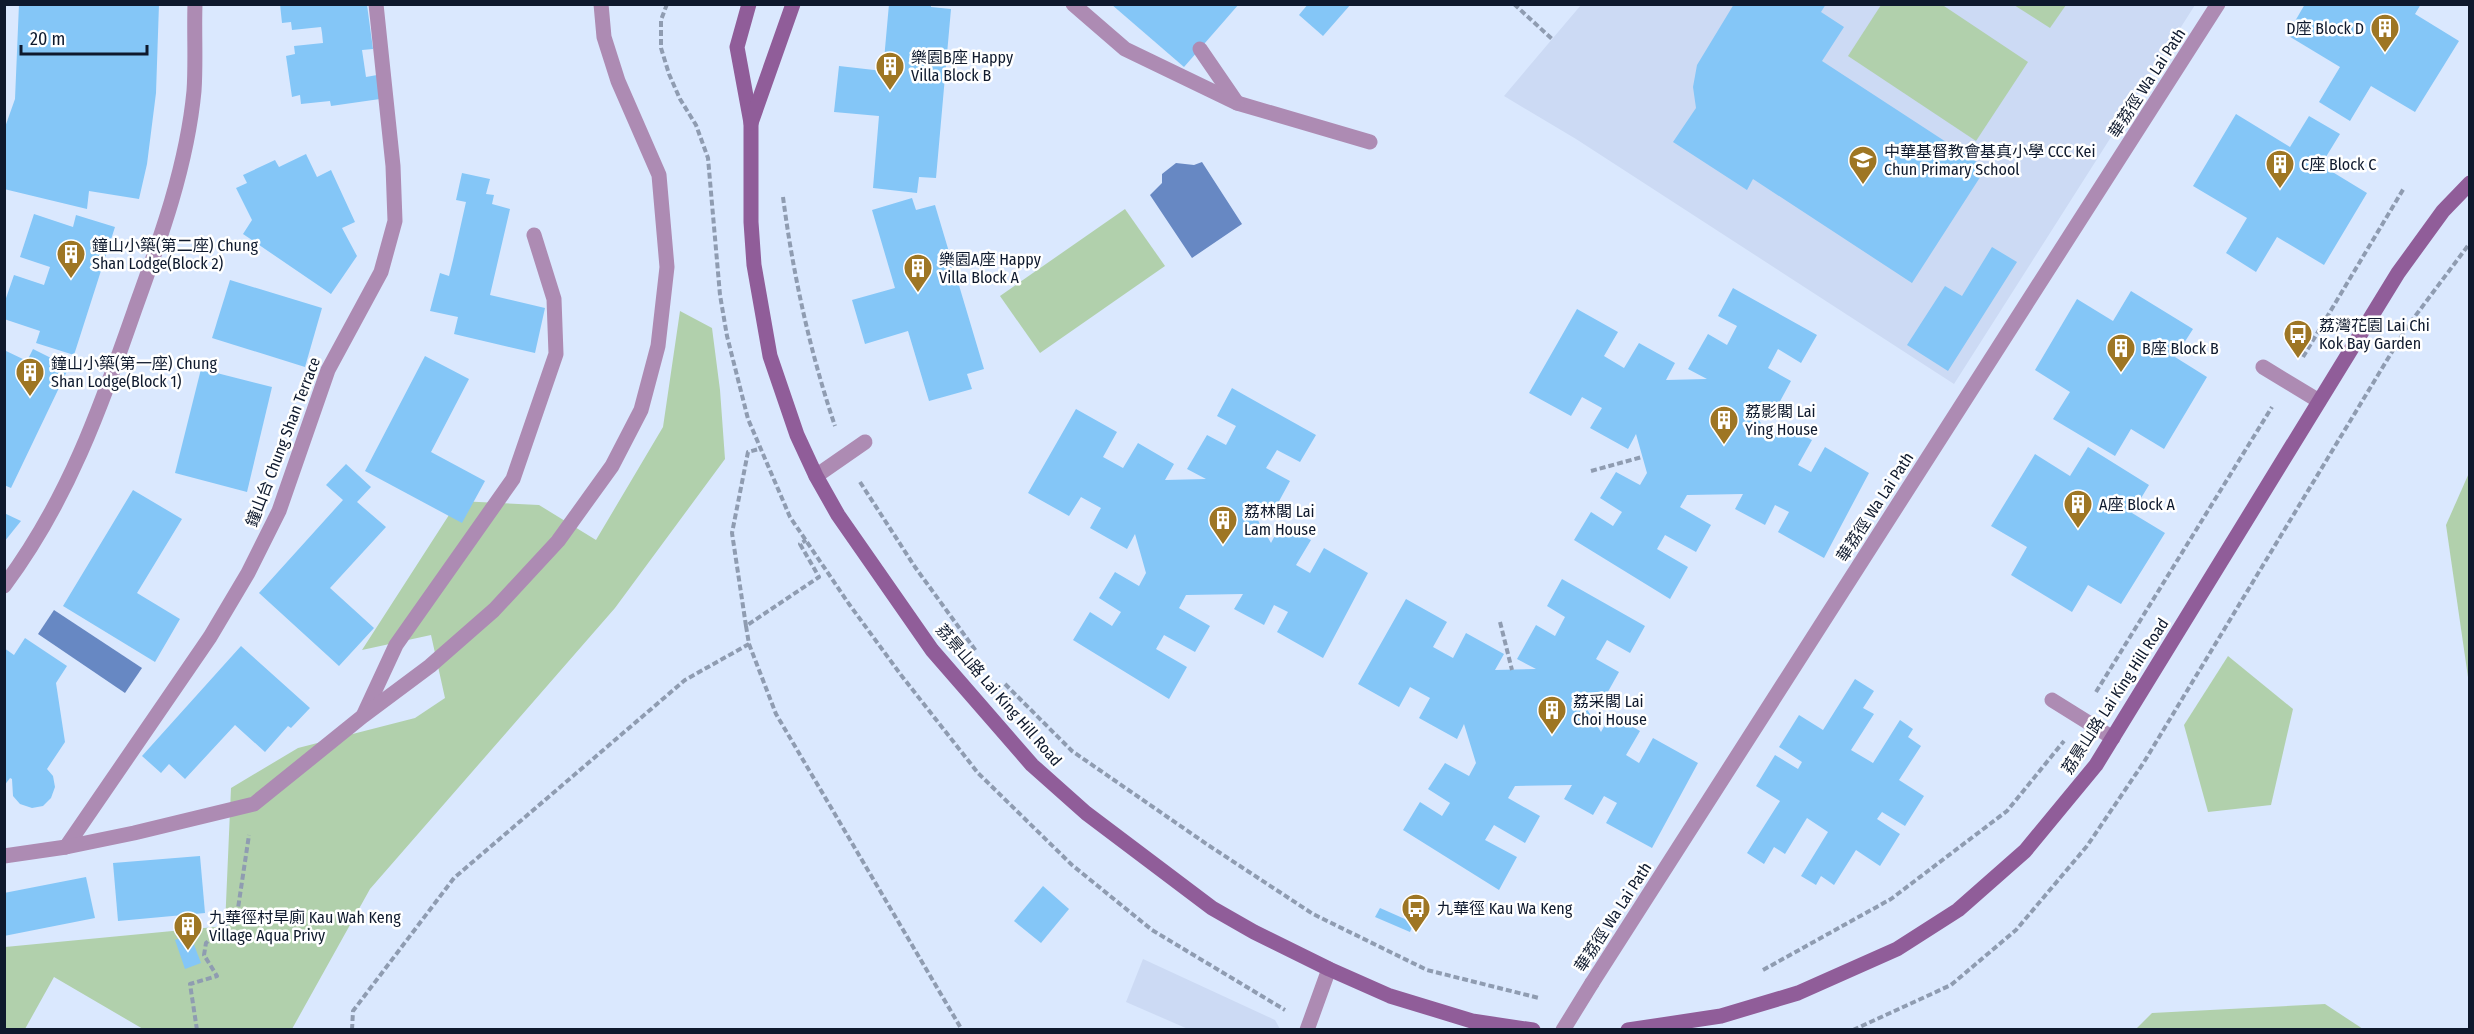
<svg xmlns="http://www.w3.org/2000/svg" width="2474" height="1034" font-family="'Fira Sans Condensed','Noto Sans TC',sans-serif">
<rect width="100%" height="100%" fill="#dae8fe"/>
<g fill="#ccdaf4">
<polygon points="1581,5 2195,5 1954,384 1576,139 1504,96"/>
<polygon points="1143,959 1275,1020 1280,1029 1188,1029 1126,1002"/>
</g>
<g fill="#b1d0ac">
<polygon points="1941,4 2028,62 1976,141 1848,56 1881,5"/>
<polygon points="2014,5 2066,5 2050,28"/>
<polygon points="1125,209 1165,266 1040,353 1000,296"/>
<polygon points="680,311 712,328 720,390 725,459 615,608 370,889 292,1029 143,1029 54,977 25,1029 5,1030 5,947 225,926 231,788 298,748 415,718 445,698 431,635 362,650 458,501 539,505 596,540 663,427"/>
<polygon points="2469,473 2469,684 2446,525"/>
<polygon points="2228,656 2293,709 2271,805 2208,812 2184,725"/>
<polygon points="2325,1004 2363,1029 2136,1029 2152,1013"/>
</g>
<g fill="#6788c3">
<polygon points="1202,162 1242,224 1192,258 1150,195 1162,183 1162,174 1176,163 1194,165"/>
<polygon points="54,610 142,668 125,693 38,634"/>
</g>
<g fill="#84c6f7">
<polygon points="19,4 159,4 156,93 147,164 139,199 89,191 87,209 4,189 4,130 15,99"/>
<polygon points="280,4 367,5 373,49 362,50 366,77 377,75 380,99 331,106 330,101 301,104 300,95 292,97 286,56 295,54 294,46 323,43 322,33 321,27 292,30 291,22 282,23"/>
<polygon points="889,4 931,4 931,7 951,9 936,178 919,177 917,193 873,188 879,116 834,112 839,66 883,71"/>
<polygon points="1111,4 1239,4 1184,67"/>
<polygon points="1308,4 1351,4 1323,36 1299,15"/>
<polygon points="1734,4 1826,4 1821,12 1844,27 1822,61 1986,168 1912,283 1753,179 1747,190 1673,142 1696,108 1693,87 1697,65"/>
<polygon points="2305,4 2421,4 2415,14 2459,41 2415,112 2371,86 2350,121 2319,102 2340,67 2287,35"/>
<polygon points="2236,114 2290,147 2309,116 2340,134 2321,165 2367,193 2324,265 2277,237 2256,272 2226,253 2247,218 2193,186"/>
<polygon points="306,154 317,177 331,170 355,222 342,228 357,256 331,294 243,234 252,220 236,188 247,183 243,175 275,160 279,167"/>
<polygon points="462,173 490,179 486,194 494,195 492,204 510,209 490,295 545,308 535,353 454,334 458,317 430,311 440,273 449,276 453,260 466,202 456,200"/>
<polygon points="912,198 916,210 935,205 984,369 967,374 972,389 929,401 908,331 865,344 852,300 895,288 872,210"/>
<polygon points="34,214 73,227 76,215 115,227 74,355 36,343 40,331 4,319 4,304 14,275 44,285 50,267 20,257"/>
<polygon points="1992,247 2017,262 1948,371 1907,345 1945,286 1962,296"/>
<polygon points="230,280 322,308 305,367 212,338"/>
<polygon points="1733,288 1817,335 1801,363 1778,349 1768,368 1791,381 1772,416 1749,403 1772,442 1782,424 1812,440 1798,465 1811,472 1825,447 1869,473 1824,558 1778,532 1789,512 1775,505 1765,525 1735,509 1743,494 1687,495 1680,507 1711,525 1696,552 1665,535 1657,549 1688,567 1670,599 1574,540 1591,512 1613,526 1622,512 1600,498 1616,472 1640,485 1647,473 1636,434 1628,449 1590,428 1602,408 1582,397 1571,416 1529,393 1577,309 1618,332 1604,356 1624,368 1639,343 1675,363 1666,380 1707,379 1688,369 1708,334 1727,345 1737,326 1718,316"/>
<polygon points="2131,291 2193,329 2175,357 2207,377 2164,449 2131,429 2115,456 2053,419 2070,392 2035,370 2077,299 2113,321"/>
<polygon points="33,349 69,367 11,488 4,485 4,350 27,361"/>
<polygon points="425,356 469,379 431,452 485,481 462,523 365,471"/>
<polygon points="201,369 272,387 247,492 175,473"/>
<polygon points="1232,388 1316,435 1300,462 1277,450 1266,468 1290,481 1271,516 1248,503 1271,543 1281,524 1311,540 1296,565 1310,573 1324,548 1368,573 1323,658 1277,632 1288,612 1274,605 1264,625 1234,609 1243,594 1186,595 1179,608 1210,626 1195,652 1164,635 1156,649 1187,667 1169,699 1073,640 1090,612 1112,626 1121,612 1099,598 1115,572 1139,586 1146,573 1135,534 1127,549 1090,528 1101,508 1081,497 1069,516 1028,493 1076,409 1117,432 1103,457 1123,468 1138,443 1174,464 1165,480 1206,479 1187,469 1207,435 1226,445 1236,426 1217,416"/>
<polygon points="2088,447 2149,485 2132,513 2165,533 2121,604 2088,585 2072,612 2011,575 2027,547 1991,526 2035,454 2070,476"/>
<polygon points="346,464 371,487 357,502 386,527 330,588 374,628 339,666 259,593 343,500 326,485"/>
<polygon points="133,490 182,519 137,593 180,619 155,662 63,606"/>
<polygon points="4,513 21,521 4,542"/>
<polygon points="1562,579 1645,626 1630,653 1607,640 1596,659 1619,672 1600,706 1577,693 1601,732 1611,714 1640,731 1626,755 1639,763 1653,738 1698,763 1652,848 1606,823 1617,803 1604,796 1593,815 1564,799 1572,785 1515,786 1508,798 1540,816 1525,843 1494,825 1485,840 1517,857 1499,890 1403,830 1420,802 1442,816 1450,803 1428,789 1445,763 1469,776 1476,763 1464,724 1457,739 1419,718 1430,698 1410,687 1399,707 1358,684 1406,599 1447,622 1433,647 1453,658 1466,633 1504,654 1495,670 1536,669 1517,659 1536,625 1555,636 1565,617 1547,606"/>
<polygon points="25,638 67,666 56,683 65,742 47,769 53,776 55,787 51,798 43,806 32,808 20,804 13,796 12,779 10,778 4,786 4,648 14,655"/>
<polygon points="241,646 310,708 291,728 288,726 265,752 235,725 185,779 169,764 161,773 142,756"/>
<polygon points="1855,679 1874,691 1863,708 1874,714 1851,750 1873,763 1900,720 1913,729 1908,737 1921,746 1899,780 1924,796 1905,826 1882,812 1877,819 1900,834 1880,866 1856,850 1834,885 1821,876 1816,885 1801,876 1828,832 1807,818 1785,854 1774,847 1764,864 1747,853 1780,801 1756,786 1775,755 1798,769 1802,762 1779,747 1799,715 1823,730"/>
<polygon points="200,856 205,913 118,921 113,863"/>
<polygon points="86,877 95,918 4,936 4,893"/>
<polygon points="1043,886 1069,909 1041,943 1014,921"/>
<polygon points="1380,908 1414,923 1410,932 1375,917"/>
<polygon points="190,934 201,963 185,969 175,940"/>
</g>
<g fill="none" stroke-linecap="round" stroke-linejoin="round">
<g stroke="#8f9cb1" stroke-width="4" stroke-dasharray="6 3" stroke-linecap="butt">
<polyline points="667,4 661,20 661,48 669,74 680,99 696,125 708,158 720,295 727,336 748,419 790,517 849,604 901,675 978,773 1072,865 1152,930 1285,1010"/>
<polyline points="1514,4 1552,39"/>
<path d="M783,197C793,274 810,352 835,426"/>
<polyline points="2303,357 2404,188"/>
<polyline points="1591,471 1642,457"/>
<polyline points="860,482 915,567 976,651"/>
<polyline points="1500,622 1512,670"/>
<polyline points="746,626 732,533 748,452 759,449"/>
<polyline points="749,644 776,714 962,1030"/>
<polyline points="1005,684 1072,751 1208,845 1313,914 1427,970 1539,998"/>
<polyline points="2096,692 2272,407"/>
<polyline points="1763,970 1891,899 2007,811 2064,741"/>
<polyline points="197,1030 190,984 217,976 204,955 206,943 237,915 249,835"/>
<polyline points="352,1030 353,1011 454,878 685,680 749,644 746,626 819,577 800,544 806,540"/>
<polyline points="1853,1030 1951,985 2016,930 2087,846 2144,762 2407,327 2470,243"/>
</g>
<g stroke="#ad8bb3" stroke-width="15">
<polyline points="1073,4 1125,49 1237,103 1370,142"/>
<polyline points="1200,49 1237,103"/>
<polyline points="2263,367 2319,401"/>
<polyline points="816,476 865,442"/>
<polyline points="2052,700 2113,738"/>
<polyline points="1307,1030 1329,969"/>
<polyline points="1563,1030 1592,983"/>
</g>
<g stroke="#ad8bb3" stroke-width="15">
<path d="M4,586C69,499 101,406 136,306C161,237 187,165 194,91C196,63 194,33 195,4"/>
<polyline points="364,714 396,645 513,479 556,354 554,299 534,235"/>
<polyline points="66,847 210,637 248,573 279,511 328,370 381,272 395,221 393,166 376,4"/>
<polyline points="4,856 66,847 134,833 254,804 363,716 430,666 494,610 558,541 612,466 641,410 658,346 667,267 659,175 618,81 604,37 601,4"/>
<polyline points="1592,983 2218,4"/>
</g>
<g stroke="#905d99" stroke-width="15">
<polyline points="749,4 737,47 751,123 751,222 754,265 770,356 797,435 816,476 838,515 932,650 1032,765 1086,813 1212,908 1254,932 1329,969 1390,996 1472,1021 1533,1030"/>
<polyline points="751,123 793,4"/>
<polyline points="1628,1030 1721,1016 1798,993 1897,949 1958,910 2025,851 2096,765 2398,273 2443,211 2470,183"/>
</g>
</g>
<defs>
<g id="building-pin" transform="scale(1.5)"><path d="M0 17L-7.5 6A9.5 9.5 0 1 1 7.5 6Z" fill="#9e7624" stroke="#fff"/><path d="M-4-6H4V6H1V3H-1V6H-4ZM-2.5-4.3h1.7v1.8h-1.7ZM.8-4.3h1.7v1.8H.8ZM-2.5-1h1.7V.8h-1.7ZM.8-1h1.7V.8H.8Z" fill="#fff"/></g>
<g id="school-pin" transform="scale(1.5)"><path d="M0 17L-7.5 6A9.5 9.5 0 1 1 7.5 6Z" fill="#9e7624" stroke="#fff"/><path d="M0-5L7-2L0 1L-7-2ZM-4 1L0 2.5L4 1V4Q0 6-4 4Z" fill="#fff"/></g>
<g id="bus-pin" transform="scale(1.5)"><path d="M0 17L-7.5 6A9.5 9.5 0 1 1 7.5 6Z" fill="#9e7624" stroke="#fff"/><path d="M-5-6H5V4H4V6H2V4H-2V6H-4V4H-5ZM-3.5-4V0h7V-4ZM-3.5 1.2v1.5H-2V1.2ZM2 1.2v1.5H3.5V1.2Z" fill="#fff"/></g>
</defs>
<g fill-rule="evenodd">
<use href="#building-pin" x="2385" y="28"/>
<use href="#building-pin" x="890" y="66"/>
<use href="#school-pin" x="1863" y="160"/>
<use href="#building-pin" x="2280" y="164"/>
<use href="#building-pin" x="71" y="254"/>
<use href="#building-pin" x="918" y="268"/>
<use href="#bus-pin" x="2298" y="334"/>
<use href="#building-pin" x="2121" y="348"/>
<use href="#building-pin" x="30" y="372"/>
<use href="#building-pin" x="1724" y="420"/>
<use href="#building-pin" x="2078" y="504"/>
<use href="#building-pin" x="1223" y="520"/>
<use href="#building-pin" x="1552" y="710"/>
<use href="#bus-pin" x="1416" y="908"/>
<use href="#building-pin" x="188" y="926"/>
</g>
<g text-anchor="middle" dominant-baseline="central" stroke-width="5" stroke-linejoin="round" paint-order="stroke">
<g font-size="16" fill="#0e192d" stroke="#fff" text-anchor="start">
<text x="2364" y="28" text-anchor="end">D座 Block D</text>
<text x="911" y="57">樂園B座 Happy<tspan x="911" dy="18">Villa Block B</tspan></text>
<text x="1884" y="151">中華基督教會基真小學 CCC Kei<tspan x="1884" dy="18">Chun Primary School</tspan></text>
<text x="2301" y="164">C座 Block C</text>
<text x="92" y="245">鐘山小築(第二座) Chung<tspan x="92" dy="18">Shan Lodge(Block 2)</tspan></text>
<text x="939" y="259">樂園A座 Happy<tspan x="939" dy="18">Villa Block A</tspan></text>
<text x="2319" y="325">荔灣花園 Lai Chi<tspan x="2319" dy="18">Kok Bay Garden</tspan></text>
<text x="2142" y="348">B座 Block B</text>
<text x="51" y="363">鐘山小築(第一座) Chung<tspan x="51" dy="18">Shan Lodge(Block 1)</tspan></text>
<text x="1745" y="411">荔影閣 Lai<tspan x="1745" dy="18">Ying House</tspan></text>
<text x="2099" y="504">A座 Block A</text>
<text x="1244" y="511">荔林閣 Lai<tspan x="1244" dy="18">Lam House</tspan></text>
<text x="1573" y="701">荔采閣 Lai<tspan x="1573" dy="18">Choi House</tspan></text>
<text x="1437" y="908">九華徑 Kau Wa Keng</text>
<text x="209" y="917">九華徑村旱廁 Kau Wah Keng<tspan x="209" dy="18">Village Aqua Privy</tspan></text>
</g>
<g font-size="16" fill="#0e192d" stroke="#fff">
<text transform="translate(2147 83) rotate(-57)">華荔徑 Wa Lai Path</text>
<text transform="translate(283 442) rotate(-69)">鐘山台 Chung Shan Terrace</text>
<text transform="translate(1875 507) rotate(-57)">華荔徑 Wa Lai Path</text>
<text transform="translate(999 695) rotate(49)">荔景山路 Lai King Hill Road</text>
<text transform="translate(2115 696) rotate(-57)">荔景山路 Lai King Hill Road</text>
<text transform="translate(1613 917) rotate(-57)">華荔徑 Wa Lai Path</text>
</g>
</g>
<rect width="2474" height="1034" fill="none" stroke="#0e192d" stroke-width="12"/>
<path d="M21 45v9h126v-9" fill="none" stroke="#0e192d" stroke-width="3"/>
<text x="30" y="45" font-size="18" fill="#0e192d" stroke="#ffffff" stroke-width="4.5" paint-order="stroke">20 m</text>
</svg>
